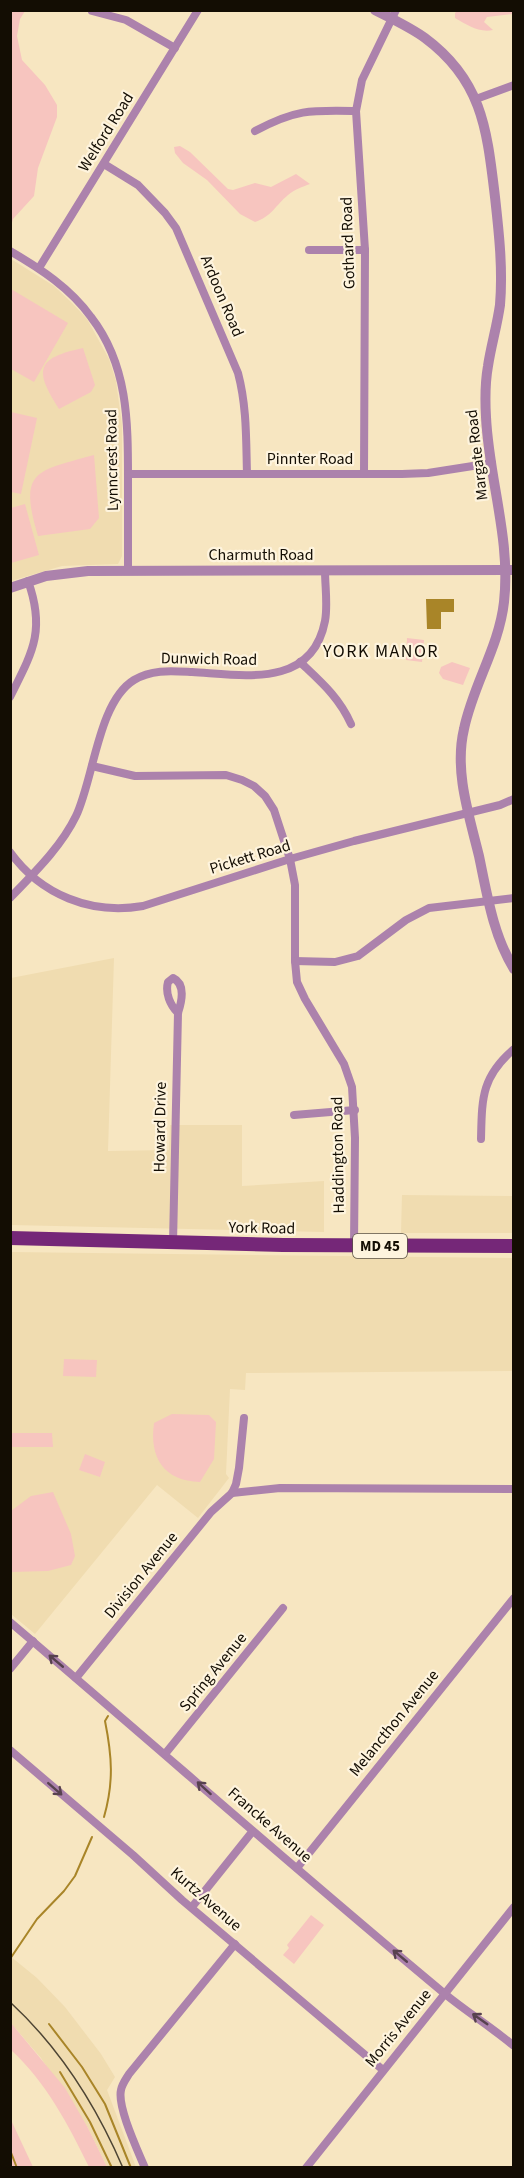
<svg xmlns="http://www.w3.org/2000/svg" width="524" height="2178" font-family="'Source Sans 3',sans-serif">
<rect width="100%" height="100%" fill="#f7e6c1"/>
<g fill="#f0dcb0">
<polygon points="11,259 54,286 73,304 87,319 109,359 116,381 122,425 122,556 118,564 62,566 11,581"/>
<polygon points="114,958 108,1151 169,1150 170,1125 242,1125 242,1186 324,1181 324,1232 11,1225 11,978"/>
<polygon points="402,1195 513,1196 513,1233 401,1233"/>
<polygon points="10,1252 513,1258 513,1371 246,1373 245,1390 230,1389 226,1474 229,1478 198,1518 157,1485 35,1634 11,1614"/>
<polygon points="10,1956 37,1978 65,2007 101,2054 115,2077 107,2090 136,2167 107,2167 88,2128 41,2058 11,2023"/>
</g>
<g fill="#f7c5bf">
<polygon points="11,10 25,11 20,19 17,36 22,60 45,85 57,105 57,117 38,168 34,196 13,219 11,226"/>
<path d="M458,10L513,11V14L487,17L484,22L493,30C479,33 467,25 455,18V13Z"/>
<path d="M180,146L190,152L228,189L233,190L255,183L271,187L296,174L310,184C302,187 295,189 288,195C276,205 271,217 255,222L240,214L207,180L183,163L175,153L174,147Z"/>
<polygon points="11,289 68,323 34,382 11,369"/>
<path d="M83,348L95,385L91,392L59,409C33,369 37,358 83,348Z"/>
<polygon points="11,412 37,418 21,494 11,492"/>
<path d="M94,455L99,518L90,529L38,536C18,470 36,471 94,455Z"/>
<polygon points="25,504 39,555 11,563 11,508"/>
<polygon points="407,638 424,640 422,662 406,660"/>
<polygon points="452,662 470,668 463,685 443,679 439,673 441,667"/>
<polygon points="64,1359 97,1360 96,1377 63,1376"/>
<path d="M172,1414L209,1415L216,1422L214,1459L200,1482C164,1481 149,1458 154,1423Z"/>
<polygon points="10,1433 52,1433 53,1447 11,1447"/>
<polygon points="85,1454 105,1462 100,1477 79,1470"/>
<polygon points="53,1492 71,1534 75,1556 71,1565 48,1571 11,1572 11,1511 31,1496"/>
<polygon points="311,1915 324,1925 294,1964 283,1955 289,1948 287,1945"/>
<path d="M11,2023L65,2088L88,2128L107,2167H89C68,2124 46,2082 11,2050Z"/>
<polygon points="11,2120 33,2167 11,2167"/>
</g>
<polygon fill="#a98528" points="426,599 454,599 454,612 441,612 441,629 427,629"/>
<g fill="none" stroke-linecap="round" stroke-linejoin="round">
<g stroke="#a98528" stroke-width="2">
<path d="M104,1817C114,1782 112,1756 105,1721L108,1716"/>
<polyline points="10,1959 37,1919 64,1891 75,1876 92,1837"/>
<polyline points="49,2024 82,2067 105,2104 131,2168"/>
<polyline points="60,2072 90,2122 112,2168"/>
<polyline points="10,2150 17,2168"/>
</g>
<g stroke="#ac82ac" stroke-width="8">
<polyline points="92,11 126,20 175,48"/>
<polyline points="476,99 514,85"/>
<path d="M255,131C296,109 311,110 356,111"/>
<path d="M104,164L138,185L165,213L176,228L238,373C247,407 246,440 247,474"/>
<polyline points="309,250 365,250"/>
<path d="M10,251C41,269 70,288 91,317C128,365 128,421 128,479C128,509 128,540 128,570"/>
<polyline points="39,268 198,10"/>
<polyline points="128,474 402,474 428,473 492,463"/>
<polyline points="364,474 365,250 356,111 362,80 396,10"/>
<path d="M300,662C321,682 339,697 351,724"/>
<path d="M10,697C32,653 46,631 28,581"/>
<polyline points="92,766 135,776 226,775 242,780 254,786 265,796 274,810 290,859 295,885 295,961 297,982 305,999 344,1064 352,1087 355,1138 354,1245"/>
<path d="M10,852C41,895 91,915 143,906L290,859L354,841L500,805L514,799"/>
<path d="M10,898C34,873 61,847 76,816C94,778 98,702 134,680C152,669 172,671 192,672C243,675 312,689 325,621C328,605 325,587 325,570"/>
<polyline points="295,961 335,962 358,956 406,920 429,908 514,898"/>
<polyline points="294,1115 355,1110"/>
<path d="M481,1139C482,1099 481,1077 514,1049"/>
<path d="M173,1243L178,1013C182,1001 186,984 173,978L168,982C165,993 170,1005 178,1013"/>
<polyline points="232,1493 280,1488 514,1489"/>
<path d="M10,1622C156,1746 298,1872 445,1994C467,2012 491,2027 514,2046"/>
<polyline points="10,1669 33,1641"/>
<polyline points="76,1678 211,1512 232,1493 236,1484 239,1468 244,1418"/>
<polyline points="10,1750 133,1855 182,1900 383,2070"/>
<polyline points="165,1754 283,1608"/>
<polyline points="297,1868 514,1598"/>
<polyline points="192,1907 252,1832"/>
<path d="M145,2168C138,2151 117,2107 121,2090C122,2084 126,2079 129,2074L235,1944"/>
<polyline points="306,2168 514,1907"/>
</g>
<g stroke="#ac82ac" stroke-width="10">
<path d="M375,10C392,19 410,27 425,38C483,81 487,131 495,197C499,233 503,269 500,305C497,326 491,346 488,366C485,383 485,400 486,417C489,480 511,539 504,602C499,647 473,685 464,729C454,771 469,815 479,856C487,894 493,935 514,969"/>
<polyline points="10,588 46,576 88,571 514,570"/>
</g>
<polyline stroke="#752778" stroke-width="14" points="10,1238 283,1245 514,1246"/>
<path stroke="#4e4534" stroke-width="1.5" d="M10,2002C61,2049 96,2105 123,2168"/>
</g>
<defs><path id="oneway-shaft" d="M-6 0H5M1.5-3L5.5 0L1.5 3" fill="none" stroke-width="1.6" stroke-linecap="round" stroke-linejoin="round" transform="scale(1.5)"/></defs>
<g stroke="#58424f">
<use href="#oneway-shaft" transform="translate(56 1661) rotate(-140)"/>
<use href="#oneway-shaft" transform="translate(204 1788) rotate(-138)"/>
<use href="#oneway-shaft" transform="translate(55 1789) rotate(41)"/>
<use href="#oneway-shaft" transform="translate(400 1956) rotate(-140)"/>
<use href="#oneway-shaft" transform="translate(480 2019) rotate(-145)"/>
</g>
<g text-anchor="middle" dominant-baseline="central" stroke-width="4.5" stroke-linejoin="round" paint-order="stroke">
<rect fill="#fef4de" stroke="#5a5245" stroke-width="1.5" x="353" y="1234" width="54" height="24" rx="4.5"/>
<g font-size="15" font-weight="bold" fill="#130d03">
<text x="380" y="1246">MD 45</text>
</g>
<g font-size="16" fill="#130d03" stroke="#fef4de">
<text transform="translate(106 132) rotate(-58)">Welford Road</text>
<text transform="translate(348 243) rotate(-92)">Gothard Road</text>
<text transform="translate(222 296) rotate(67)">Ardoon Road</text>
<text transform="translate(477 455) rotate(-97)">Margate Road</text>
<text x="310" y="459">Pinnter Road</text>
<text transform="translate(112 460) rotate(-91)">Lynncrest Road</text>
<text x="261" y="555">Charmuth Road</text>
<text transform="translate(209 659) rotate(1)">Dunwich Road</text>
<text transform="translate(250 857) rotate(-17)">Pickett Road</text>
<text transform="translate(160 1127) rotate(-89)">Howard Drive</text>
<text transform="translate(338 1155) rotate(-91)">Haddington Road</text>
<text transform="translate(262 1228) rotate(1)">York Road</text>
<text transform="translate(141 1575) rotate(-51)">Division Avenue</text>
<text transform="translate(213 1672) rotate(-51)">Spring Avenue</text>
<text transform="translate(394 1723) rotate(-51)">Melancthon Avenue</text>
<text transform="translate(270 1825) rotate(41)">Francke Avenue</text>
<text transform="translate(206 1899) rotate(41)">Kurtz Avenue</text>
<text transform="translate(398 2028) rotate(-51)">Morris Avenue</text>
</g>
<g font-size="18" letter-spacing="1.5" fill="#130d03" stroke="#fef4de">
<text x="381" y="651">YORK MANOR</text>
</g>
</g>
<rect width="524" height="2178" fill="none" stroke="#130d03" stroke-width="24"/>
</svg>
